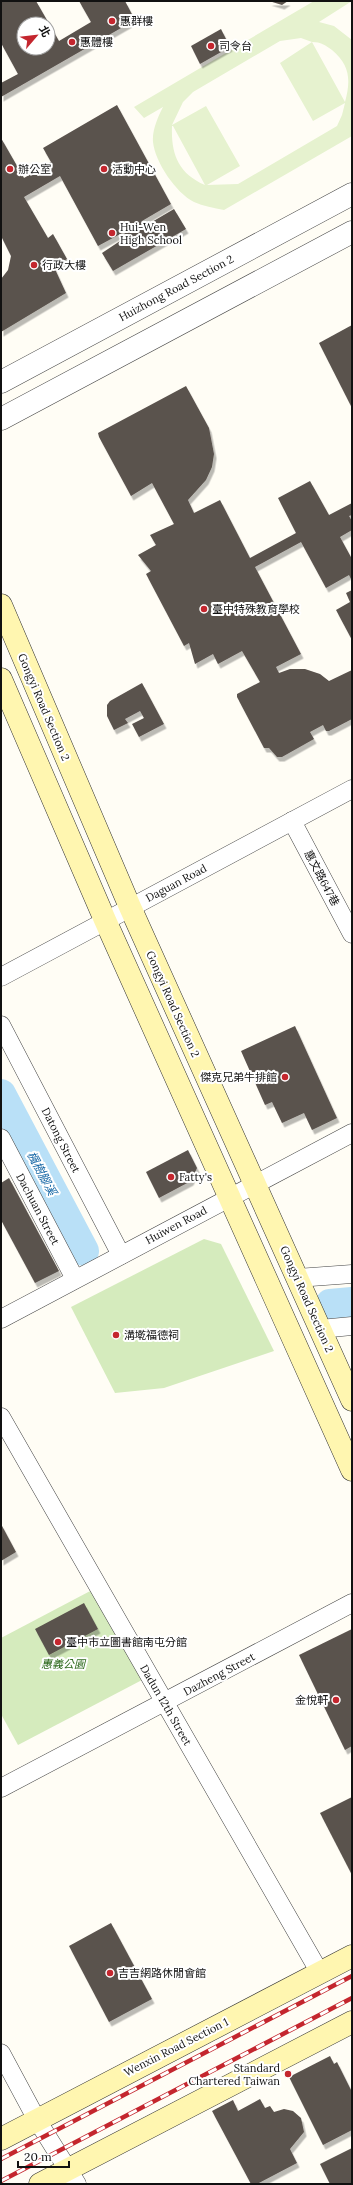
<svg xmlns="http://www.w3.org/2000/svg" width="353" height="2185" font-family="Lora,'Noto Sans TC',serif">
<defs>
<filter id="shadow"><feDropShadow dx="2.5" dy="4.5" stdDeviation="0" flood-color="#0004"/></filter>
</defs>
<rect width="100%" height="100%" fill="#fffdf5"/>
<g fill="#d5ebbd">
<polygon points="204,1239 221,1244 274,1351 164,1388 115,1393 71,1307"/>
<polygon points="94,1589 142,1680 18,1745 1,1714 1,1638"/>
</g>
<path fill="#e6f2cf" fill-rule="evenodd" d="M314,1H352L319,22L334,26L352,40V136L224,210C214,208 203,206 194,202C176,193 155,162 153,142C152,130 158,117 163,107L144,118L134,107ZM301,38L312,42L280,63L313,121L345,103L342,115L337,126L238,184L207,185L240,166L206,106L172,125L183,102L193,92L280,41ZM312,42C321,42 325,45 332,50C350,65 351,80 345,102ZM172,126H173L205,185C178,173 171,154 172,126Z"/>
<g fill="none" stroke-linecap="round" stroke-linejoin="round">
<g stroke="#b9e0f7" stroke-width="30">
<polyline points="1,1094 84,1251"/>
<polyline points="330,1304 352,1302"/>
</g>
</g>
<g fill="#5a524d" fill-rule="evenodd" filter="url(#shadow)">
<path d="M1,1H36L59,41L91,22L79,1H125L135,20L1,97V83L18,74L1,43ZM24,24H48V48H24Z"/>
<polygon points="269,1 288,1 282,5"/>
<polygon points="221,29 230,47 200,64 191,46"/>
<polygon points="117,105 171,204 142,221 145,226 174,209 186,229 113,271 102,253 126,237 124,232 98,246 60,176 24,197 48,238 53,234 67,259 54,267 66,293 1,332 1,279 8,270 11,256 1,236 1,138 24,178 51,162 43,148"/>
<polygon points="352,325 352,408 319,343"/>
<polygon points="186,386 209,428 214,454 212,467 206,480 188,500 194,513 220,500 250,558 296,533 278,498 310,481 329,515 352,503 352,515 349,516 352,521 352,530 340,537 352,559 352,581 349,575 326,588 301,542 255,567 301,654 276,667 279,673 290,669 305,669 320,674 329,681 352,670 352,719 329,731 326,731 323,725 310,732 314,739 282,757 277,757 269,748 264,748 237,697 237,694 260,682 242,651 218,664 213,654 195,664 189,643 184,646 146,574 151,571 138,555 156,545 150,535 174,524 152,483 131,496 99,437 98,433"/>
<polygon points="352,590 352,640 336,610 350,602 346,593"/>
<polygon points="142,683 164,724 139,737 132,724 144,718 140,711 125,719 128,723 114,730 107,716 107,705 110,701"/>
<polygon points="295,1026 337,1118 312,1130 304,1113 282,1123 272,1102 265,1105 241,1051"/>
<polygon points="188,1150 197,1168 191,1181 159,1198 146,1172"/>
<polygon points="9,1178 59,1271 35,1283 1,1220 1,1183"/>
<polygon points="1,1524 16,1552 1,1561"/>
<polygon points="84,1603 98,1629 49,1655 35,1629"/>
<polygon points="352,1629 352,1746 345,1750 299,1655"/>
<polygon points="352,1797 352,1875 320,1813"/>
<polygon points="111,1923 152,1999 109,2022 69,1946"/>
<polygon points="330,2056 334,2064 337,2062 352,2092 352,2130 323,2145 289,2077"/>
<polygon points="260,2099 265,2108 270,2106 274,2112 284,2109 293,2111 301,2118 304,2132 290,2149 297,2163 257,2184 251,2184 212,2111 233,2100 238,2111"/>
<polygon points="352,2148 352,2184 330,2184 320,2164"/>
</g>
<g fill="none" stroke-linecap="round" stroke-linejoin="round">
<g stroke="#444" stroke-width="19">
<g id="minor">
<polyline points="292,821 352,934"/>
<polyline points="1,977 352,789"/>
<polyline points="1,1025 121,1255"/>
<polyline points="1,1138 75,1279"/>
<polyline points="297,1278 352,1274"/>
<polyline points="1,1319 352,1133"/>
<polyline points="320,1329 352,1326"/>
<polyline points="1,1417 320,1973"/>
<polyline points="1,1788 352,1603"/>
<polyline points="1,2053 37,2120 77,2184"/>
</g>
</g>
<g stroke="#444" stroke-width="23">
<g id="tertiary">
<polyline points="1,382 352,194"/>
<polyline points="1,419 352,232"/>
</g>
</g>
<g stroke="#333" stroke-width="23">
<g id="secondary">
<polyline points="1,605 130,907 352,1400"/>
<polyline points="1,679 105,920 352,1470"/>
<polyline points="1,2139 352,1956"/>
<polyline points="40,2184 352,2022"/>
</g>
</g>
<use href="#minor" stroke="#fff" stroke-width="18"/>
<use href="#tertiary" stroke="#fff" stroke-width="22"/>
<use href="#secondary" stroke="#fff6b0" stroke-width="22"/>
<g stroke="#c4262e" stroke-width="4.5">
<g id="rail">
<polyline points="1,2159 352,1976"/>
<polyline points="1,2181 352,1998"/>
</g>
</g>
<use href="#rail" stroke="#fff" stroke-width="3" stroke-dasharray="9" stroke-linecap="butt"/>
</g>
<g fill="#c4262e" stroke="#fff" stroke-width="1.5">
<circle cx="112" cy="21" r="4"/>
<circle cx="72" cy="42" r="4"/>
<circle cx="211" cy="46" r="4"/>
<circle cx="10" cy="169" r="4"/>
<circle cx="104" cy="169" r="4"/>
<circle cx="112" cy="233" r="4"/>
<circle cx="34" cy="265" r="4"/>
<circle cx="204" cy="609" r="4"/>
<circle cx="285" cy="1077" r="4"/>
<circle cx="171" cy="1177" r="4"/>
<circle cx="116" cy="1335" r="4"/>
<circle cx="58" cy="1642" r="4"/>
<circle cx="336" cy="1700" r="4"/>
<circle cx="110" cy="1973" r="4"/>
<circle cx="288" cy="2074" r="4"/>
</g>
<g text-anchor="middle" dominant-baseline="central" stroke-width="4" stroke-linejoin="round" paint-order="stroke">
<g font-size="11" fill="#111" stroke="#fff" text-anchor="start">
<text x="120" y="21">惠群樓</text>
<text x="80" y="42">惠體樓</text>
<text x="219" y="46">司令台</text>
<text x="18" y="169">辦公室</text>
<text x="112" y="169">活動中心</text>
<text x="120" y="227">Hui-Wen<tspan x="120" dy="13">High School</tspan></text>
<text x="42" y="265">行政大樓</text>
<text x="212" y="609">臺中特殊教育學校</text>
<text x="277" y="1077" text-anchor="end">傑克兄弟牛排館</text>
<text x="179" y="1177">Fatty's</text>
<text x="124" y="1335">溝墘福德祠</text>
<text x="66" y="1642">臺中市立圖書館南屯分館</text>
<text x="328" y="1700" text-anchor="end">金悅軒</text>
<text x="118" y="1973">吉吉網路休閒會館</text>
<text x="280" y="2068" text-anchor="end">Standard<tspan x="280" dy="13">Chartered Taiwan</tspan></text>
</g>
<g font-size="11" fill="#111" stroke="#fff">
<text transform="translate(176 288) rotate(-28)">Huizhong Road Section 2</text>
<text transform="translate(44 707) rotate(67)">Gongyi Road Section 2</text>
<text transform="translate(322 878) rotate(62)">惠文路647巷</text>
<text transform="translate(176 883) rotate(-28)">Daguan Road</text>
<text transform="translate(173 1004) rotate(66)">Gongyi Road Section 2</text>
<text transform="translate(61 1140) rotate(63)">Datong Street</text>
<text transform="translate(38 1209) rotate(62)">Dachuan Street</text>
<text transform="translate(176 1225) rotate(-28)">Huiwen Road</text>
<text transform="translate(307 1299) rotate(66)">Gongyi Road Section 2</text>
<text transform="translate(219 1674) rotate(-28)">Dazheng Street</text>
<text transform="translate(166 1705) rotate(60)">Dadun 12th Street</text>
<text transform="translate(176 2047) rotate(-27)">Wenxin Road Section 1</text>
</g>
<g font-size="11" font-style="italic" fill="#2f6b1f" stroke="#fff">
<text x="63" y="1664">惠義公園</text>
</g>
<g font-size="12" font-style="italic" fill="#1768a6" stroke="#fff">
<text transform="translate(42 1173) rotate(62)">楓樹腳溪</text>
</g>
</g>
<rect width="353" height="2185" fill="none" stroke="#111111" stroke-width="4"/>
<g transform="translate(36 36) rotate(62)"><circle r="19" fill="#ffffff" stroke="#a0a0a0"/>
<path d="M0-3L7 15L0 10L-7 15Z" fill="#c4262e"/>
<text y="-6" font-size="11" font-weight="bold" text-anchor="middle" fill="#111111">北</text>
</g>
<path d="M18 2161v6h51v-6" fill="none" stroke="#111111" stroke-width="2"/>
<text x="24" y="2161" font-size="12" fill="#111111" stroke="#ffffff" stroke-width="3" paint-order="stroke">20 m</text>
</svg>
